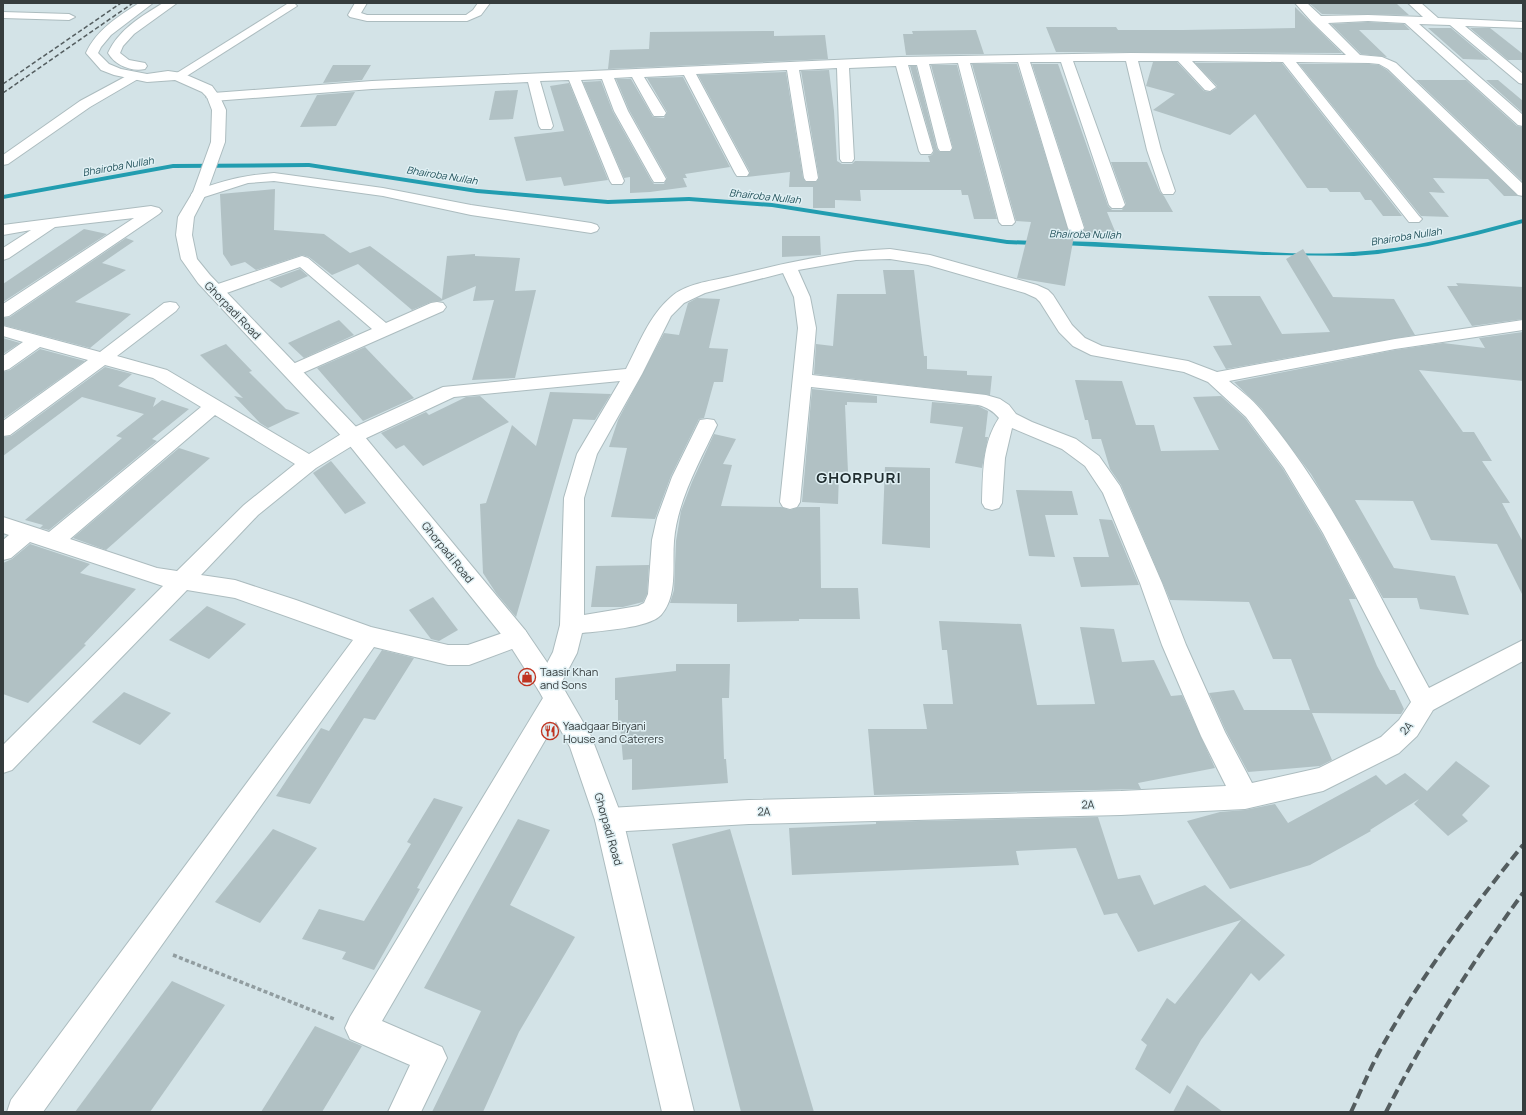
<svg xmlns="http://www.w3.org/2000/svg" width="1526" height="1115" font-family="Manrope,sans-serif">
<rect width="100%" height="100%" fill="#d3e3e7"/>
<g fill="none" stroke-linecap="round" stroke-linejoin="round">
<g fill="#229db0" fill-rule="evenodd">
<polygon points="309,163 477,189 608,200 689,197 772,203 1007,240 1036,241 1039,243 1036,245 1007,244 772,207 689,201 608,204 477,193 309,167 173,168 3,199 3,195 173,164"/>
<path d="M1523,219V223L1477,235L1428,246L1378,254L1354,256L1263,255L1062,245L1059,243L1062,241L1095,242C1146,245 1197,248 1247,251C1282,253 1318,255 1353,252C1411,249 1467,234 1523,219Z"/>
</g>
</g>
<g fill="#b1c1c4">
<polygon points="1309,3 1390,3 1397,4 1409,15 1322,14"/>
<polygon points="1295,7 1342,53 1056,52 1046,27 1116,27 1118,30 1183,30 1295,28"/>
<polygon points="1368,22 1404,24 1410,30 1359,30 1387,57 1361,54 1331,24"/>
<polygon points="1428,28 1451,28 1489,60 1463,59"/>
<polygon points="1470,28 1490,28 1523,54 1523,60 1508,60"/>
<polygon points="976,30 984,54 906,55 903,34 913,34 912,31"/>
<polygon points="774,31 774,36 825,35 828,59 608,69 610,50 649,49 650,32"/>
<polygon points="1153,62 1177,62 1204,91 1210,92 1217,88 1217,86 1195,63 1282,63 1402,216 1383,216 1371,200 1365,200 1360,192 1330,192 1327,188 1307,188 1255,114 1230,135 1153,110 1175,94 1146,86"/>
<polygon points="972,64 1017,64 1069,232 1082,232 1085,228 1032,64 1058,64 1108,206 1112,210 1122,210 1126,204 1111,162 1147,162 1160,192 1164,196 1173,212 1107,212 1117,236 1074,236 1065,286 1017,278 1031,222 1016,221"/>
<polygon points="1299,64 1369,64 1379,65 1387,70 1518,196 1504,196 1488,179 1433,178 1445,193 1429,192 1449,217 1421,216"/>
<polygon points="333,65 371,65 362,80 323,83"/>
<polygon points="931,65 957,65 997,219 974,219 968,195 962,195 961,190 860,190 861,201 835,200 835,208 813,208 813,187 789,187 790,172 747,177 750,172 698,75 786,72 803,178 806,182 816,182 819,178 801,71 829,70 834,111 837,161 842,164 852,164 855,161 930,162 928,156 932,155 934,151 910,66 916,66 937,149 940,152 950,152 953,148"/>
<polygon points="683,77 730,167 685,174 687,178 683,178 687,187 650,192 630,193 630,177 624,178 583,82 601,81 613,112 651,180 654,184 664,184 667,178 629,110 616,79 631,79 653,117 664,118 667,112 647,78"/>
<polygon points="1416,80 1466,80 1517,126 1523,127 1523,182"/>
<polygon points="1486,80 1498,80 1523,101 1523,113"/>
<polygon points="569,83 608,180 564,186 561,177 526,181 514,137 564,131 550,86"/>
<polygon points="518,90 513,119 489,120 495,91"/>
<polygon points="355,92 336,126 300,127 317,95"/>
<polygon points="275,189 274,230 324,234 350,253 370,246 442,299 447,256 475,254 475,256 520,258 515,291 536,290 515,378 472,380 494,300 473,301 476,286 441,301 431,302 412,310 358,264 332,275 309,257 302,255 256,270 245,262 231,266 223,254 220,194"/>
<polygon points="84,229 107,234 3,302 3,284"/>
<polygon points="782,236 820,236 821,255 782,257"/>
<polygon points="126,238 134,241 102,263 126,270 75,302 131,314 90,348 3,325 3,318 10,317"/>
<polygon points="1303,249 1333,297 1394,299 1415,335 1226,369 1213,346 1232,345 1208,296 1260,296 1282,334 1330,332 1286,259"/>
<polygon points="300,269 308,276 281,288 269,280"/>
<polygon points="883,270 914,270 924,356 927,356 927,369 967,371 967,375 992,376 990,395 814,374 816,344 833,346 837,294 886,294"/>
<polygon points="1456,283 1523,287 1523,319 1472,326 1447,286 1458,286"/>
<polygon points="697,298 720,299 709,348 728,349 723,382 714,382 704,418 699,419 671,476 655,519 611,517 627,448 609,447 618,420 664,333 679,335 688,303"/>
<polygon points="339,320 354,335 304,358 288,343"/>
<polygon points="1523,332 1523,381 1419,370 1463,432 1474,432 1492,461 1482,461 1510,503 1502,503 1523,542 1523,596 1497,544 1431,540 1413,501 1355,500 1394,568 1455,576 1469,615 1420,609 1417,598 1383,598 1353,544 1311,474 1262,409 1234,382 1395,350 1443,343 1485,348 1479,338"/>
<polygon points="3,338 20,343 3,354"/>
<polygon points="226,344 252,371 249,372 286,409 300,413 268,428 260,423 234,396 243,398 200,355"/>
<polygon points="365,347 414,398 363,421 317,368"/>
<polygon points="40,349 85,361 3,419 3,372 10,370"/>
<polygon points="105,367 132,374 118,386 156,398 153,407 162,400 189,409 152,439 157,441 49,530 40,528 43,525 25,520 122,438 116,436 144,414 82,397 3,456 3,437 11,436"/>
<polygon points="1075,380 1122,381 1136,425 1154,425 1161,451 1219,450 1193,397 1221,396 1245,418 1283,469 1322,534 1356,599 1349,599 1377,666 1390,690 1395,690 1404,709 1401,714 1312,713 1332,760 1320,766 1248,772 1226,731 1209,693 1234,690 1244,710 1310,710 1291,659 1273,659 1249,602 1170,600 1121,485 1110,469 1101,439 1092,439 1088,420 1085,420"/>
<polygon points="812,389 877,396 877,403 847,402 847,405 845,405 848,472 839,472 838,504 802,502"/>
<polygon points="550,392 611,394 595,420 573,419 516,617 496,593 483,573 480,504 486,503 512,425 536,446"/>
<polygon points="480,396 509,422 423,466 404,445 396,449 381,433 426,412 429,415 466,397"/>
<polygon points="932,402 978,406 988,411 985,437 988,437 982,468 955,463 963,427 930,423"/>
<polygon points="714,434 736,439 723,464 732,465 721,506 781,507 790,510 799,507 820,507 821,588 858,588 860,619 799,619 799,621 737,622 737,604 670,603 674,590 676,541 681,511 692,482"/>
<polygon points="179,448 210,458 106,550 73,538"/>
<polygon points="331,461 366,503 345,514 313,473"/>
<polygon points="885,467 930,468 930,548 882,544"/>
<polygon points="1016,490 1072,491 1078,515 1045,515 1055,557 1029,556"/>
<polygon points="1099,519 1112,520 1139,585 1081,587 1073,557 1109,557"/>
<polygon points="30,544 90,564 80,573 136,589 84,644 86,645 28,703 3,694 3,563 12,559"/>
<polygon points="649,565 647,594 643,602 623,607 591,607 596,566"/>
<polygon points="433,597 458,630 439,641 431,639 409,610"/>
<polygon points="207,606 246,624 209,659 169,640"/>
<polygon points="939,621 1021,624 1037,705 1095,704 1080,627 1114,629 1122,662 1154,660 1171,696 1182,695 1215,768 1138,783 1141,789 874,795 868,729 927,729 923,704 953,704 947,650 942,650"/>
<polygon points="382,650 414,658 375,720 364,718 310,804 276,796 321,728 329,731"/>
<polygon points="676,664 730,664 729,698 722,698 724,759 726,759 728,783 632,790 632,759 623,760 620,725 618,725 618,700 615,700 615,678 676,671"/>
<polygon points="124,692 171,713 140,745 92,722"/>
<polygon points="1456,761 1490,786 1462,815 1468,821 1448,836 1414,804 1419,799 1370,830 1371,831 1310,865 1230,889 1187,821 1220,812 1245,810 1275,804 1288,823 1376,775 1386,785 1405,773 1427,791"/>
<polygon points="434,798 463,807 417,888 420,889 374,970 342,959 346,952 302,939 319,909 364,921 411,844 407,842"/>
<polygon points="1098,817 1118,879 1140,875 1154,905 1205,885 1285,955 1259,981 1251,973 1201,1040 1170,1094 1135,1069 1147,1045 1141,1040 1167,998 1175,1004 1241,920 1138,952 1117,913 1104,915 1076,848 1016,851 1019,865 792,875 789,828 876,824 876,822"/>
<polygon points="518,819 550,830 510,905 575,937 519,1032 483,1112 432,1112 481,1011 424,988"/>
<polygon points="273,829 317,848 260,923 215,902"/>
<polygon points="730,829 814,1112 741,1112 672,844"/>
<polygon points="172,981 225,1005 150,1112 75,1112"/>
<polygon points="315,1026 362,1046 322,1112 261,1112"/>
<polygon points="1187,1085 1223,1112 1173,1112"/>
</g>
<g fill="none" stroke-linecap="round" stroke-linejoin="round">
<g stroke="#acbcbf" stroke-width="2">
<g id="minor">
<polygon points="355,3 367,3 361,13 367,15 466,15 473,10 478,3 490,3 481,15 467,21 367,21 350,17 348,15"/>
<polygon points="1295,3 1307,3 1321,16 1368,15 1423,17 1408,3 1421,3 1438,18 1523,22 1523,28 1465,26 1523,74 1523,84 1519,83 1450,25 1419,24 1523,115 1523,126 1518,125 1405,23 1368,21 1328,23 1360,55 1382,57 1396,63 1523,184 1523,196 1518,195 1388,69 1379,64 1369,63 1296,62 1419,216 1422,219 1419,222 1409,222 1283,62 1192,61 1216,87 1210,91 1205,90 1178,61 1138,61 1161,150 1175,191 1173,194 1163,194 1161,191 1147,150 1126,61 1073,61 1125,205 1122,208 1112,208 1109,205 1061,62 1030,62 1084,228 1082,231 1070,231 1068,228 1018,62 970,63 1015,222 1012,225 1002,225 999,222 958,63 929,64 952,148 950,151 940,151 938,148 917,65 908,65 933,151 931,154 921,154 919,151 896,66 849,68 854,159 852,162 842,162 840,159 837,68 799,70 818,178 816,181 806,181 804,178 787,70 696,74 749,173 747,176 737,176 735,173 684,75 644,77 666,113 664,116 654,116 652,113 632,77 614,78 628,111 666,179 664,182 654,182 652,179 614,111 602,79 581,80 624,181 622,184 612,184 610,181 569,80 540,81 553,126 551,129 541,129 539,126 528,82 372,89 213,101 206,97 213,93 372,81 901,57 1131,53 1346,55 1312,22"/>
<polygon points="287,4 295,4 297,6 182,79 174,79 172,76"/>
<polygon points="3,12 69,14 75,17 69,20 3,18"/>
<polygon points="134,72 138,73 140,76 138,79 90,107 8,164 3,165 3,155 80,101"/>
<path d="M274,173L383,188L471,205L591,223L597,225L599,228L597,231L591,233L471,215L383,196L274,181L248,183L198,199L193,198L191,195L193,192C220,181 245,175 274,173Z"/>
<polygon points="151,206 159,208 162,211 159,214 9,316 3,317 3,304 134,218 55,227 9,258 3,260 3,248 31,230 3,235 3,225"/>
<path d="M890,249L930,255L1037,285L1048,290L1053,295L1072,325L1085,338L1102,346L1188,361L1217,372L1395,339L1523,320V330L1395,349L1229,381C1240,390 1252,399 1261,410C1331,493 1378,594 1429,688L1523,640V661L1433,710L1417,736L1399,753L1323,791L1245,809L1121,815L749,824L609,832L599,829L595,820L599,811L609,808L749,800L1121,791L1226,786L1201,736L1162,645L1140,583L1103,493L1085,466L1062,449L1012,428L1005,458L1002,503L999,508L992,510L985,508L982,503C983,474 982,443 999,418C993,411 987,407 978,405L811,387L800,502L797,507L790,509L783,507L780,502L798,328L794,297L783,273L705,293L684,303L671,316L642,374L597,454L584,498V615L638,606L644,603L648,594L652,540L657,518L672,477L700,420L707,419L714,420L717,425C700,461 677,501 674,541C672,565 678,596 661,615C649,628 600,631 582,633L577,653L558,689L565,692L568,699L565,706L382,1021L442,1047L447,1058L421,1112H388L410,1065L350,1039L345,1028L350,1017L546,693L539,691L536,684L553,652L560,625L564,498L577,454L620,381L454,397L360,441L316,468L258,515L201,575L235,580L296,600L371,627L448,645H468L517,628L525,630L529,637L525,644L469,665H448L374,647L43,1112H7L11,1100L353,640L235,598L187,590L12,770L3,773V745L163,586L30,542L11,558L3,560V540L9,535L3,533V517L49,532L201,407L153,378L105,365L10,435L3,436V421L88,360L40,347L9,369L3,371V356L23,342L3,336V326L100,352L164,303L170,302L176,303L179,307L176,311L117,356L167,370L309,454L346,431L443,387L626,369C639,344 649,316 671,297C685,284 710,281 728,277C782,264 835,251 890,249ZM890,259L928,265L1025,293L1036,298L1040,302L1059,332L1073,346L1091,355L1184,372L1208,382L1246,417L1284,468L1323,533L1411,702L1399,720L1381,737L1319,768L1252,783L1225,732L1186,645L1162,583L1120,486L1099,456L1076,439L1032,422L1016,414L1009,405L1000,399L986,395L812,375L816,328L810,297L798,270L856,260ZM215,415L295,464L244,505L177,571L157,568L70,539Z"/>
<polygon points="302,256 308,258 386,323 431,303 437,302 443,303 446,307 443,311 298,375 292,377 286,375 283,371 286,367 372,329 300,267 221,295 215,296 209,295 207,291 209,287"/>
</g>
</g>
<g stroke="#acbcbf" stroke-width="2">
<g id="major">
<path d="M139,3H153L111,35L101,47L98,53L109,64L121,69L147,74L168,71L182,73L212,86L220,97L226,110L225,142L207,192L194,217L192,235L197,259L210,275L360,431L525,630L557,677L591,736L623,820L694,1112H662L595,820L570,747L539,691L509,644L346,441L198,283L181,259L176,235L178,217L193,192L211,142L212,110L207,97L202,92L175,80L147,82L114,75L101,70L86,53C96,30 119,16 139,3Z"/>
<path d="M163,3H177L134,34L123,46L120,53L129,60L145,63L147,66L145,69C131,72 115,65 108,53C119,29 142,16 163,3Z"/>
</g>
</g>
<polyline stroke="#919da0" stroke-width="3.5" stroke-dasharray="4 2.5" stroke-linecap="butt" points="173,955 334,1019"/>
<use href="#minor" fill="#fff" fill-rule="evenodd"/>
<use href="#major" fill="#fff" fill-rule="evenodd"/>
<g stroke="#545d5f" stroke-width="1.5" stroke-dasharray="4.5 2.5" stroke-linecap="butt">
<polyline points="3,84 121,3"/>
<polyline points="3,93 133,3"/>
</g>
<g stroke="#545d5f" stroke-width="4" stroke-dasharray="10 5" stroke-linecap="butt">
<path d="M1351,1112C1360,1093 1368,1073 1378,1054C1418,980 1470,911 1523,845"/>
<path d="M1386,1112C1425,1035 1472,963 1523,893"/>
</g>
</g>
<defs>
<g id="shop-ring" transform="scale(0.9)"><circle r="9.5" fill="#e0f0f4" stroke="#c03421" stroke-width="1.5"/><path d="M-5-2.5h2.3a2.7 3.5 0 0 1 5.4 0H5L5.5 6h-11ZM-1.5-2.5h3a1.5 2.3 0 0 0-3 0Z" fill="#c03421"/></g>
<g id="restaurant-ring" transform="scale(0.9)"><circle r="9.5" fill="#e0f0f4" stroke="#c03421" stroke-width="1.5"/><path d="M-5-6h1v4h1v-4h1v4h1v-4h1v5L-1.5 .5V6h-2V.5L-5-1ZM5-6V6H3V1.5H1.5Q1.5-4 5-6Z" fill="#c03421"/></g>
</defs>
<g fill-rule="evenodd">
<use href="#shop-ring" x="527" y="677"/>
<use href="#restaurant-ring" x="550" y="731"/>
</g>
<g text-anchor="middle" dominant-baseline="central" stroke-width="3" stroke-linejoin="round" paint-order="stroke">
<g font-size="10" font-style="italic" fill="#205059" stroke="#e0f0f4">
<text transform="translate(118 166) rotate(-10)">Bhairoba Nullah</text>
<text transform="translate(442 175) rotate(9)">Bhairoba Nullah</text>
<text transform="translate(765 196) rotate(6)">Bhairoba Nullah</text>
<text transform="translate(1085 234) rotate(1)">Bhairoba Nullah</text>
<text transform="translate(1406 236) rotate(-9)">Bhairoba Nullah</text>
</g>
<g font-size="11" fill="#353c3d" stroke="#e0f0f4">
<text transform="translate(233 310) rotate(46)">Ghorpadi Road</text>
<text transform="translate(448 552) rotate(51)">Ghorpadi Road</text>
<text transform="translate(1406 728) rotate(-49)">2A</text>
<text transform="translate(1088 804) rotate(-1)">2A</text>
<text transform="translate(764 811) rotate(-1)">2A</text>
<text transform="translate(609 829) rotate(74)">Ghorpadi Road</text>
</g>
<g font-size="11" fill="#353c3d" stroke="#e0f0f4" text-anchor="start">
<text x="540" y="671">Taasir Khan<tspan x="540" dy="13">and Sons</tspan></text>
<text x="563" y="725">Yaadgaar Biryani<tspan x="563" dy="13">House and Caterers</tspan></text>
</g>
<g font-size="15" font-weight="bold" letter-spacing="1" fill="#212e30" stroke="#e0f0f4">
<text x="859" y="477">GHORPURI</text>
</g>
</g>
<rect width="1526" height="1115" fill="none" stroke="#353c3d" stroke-width="8"/>
</svg>
